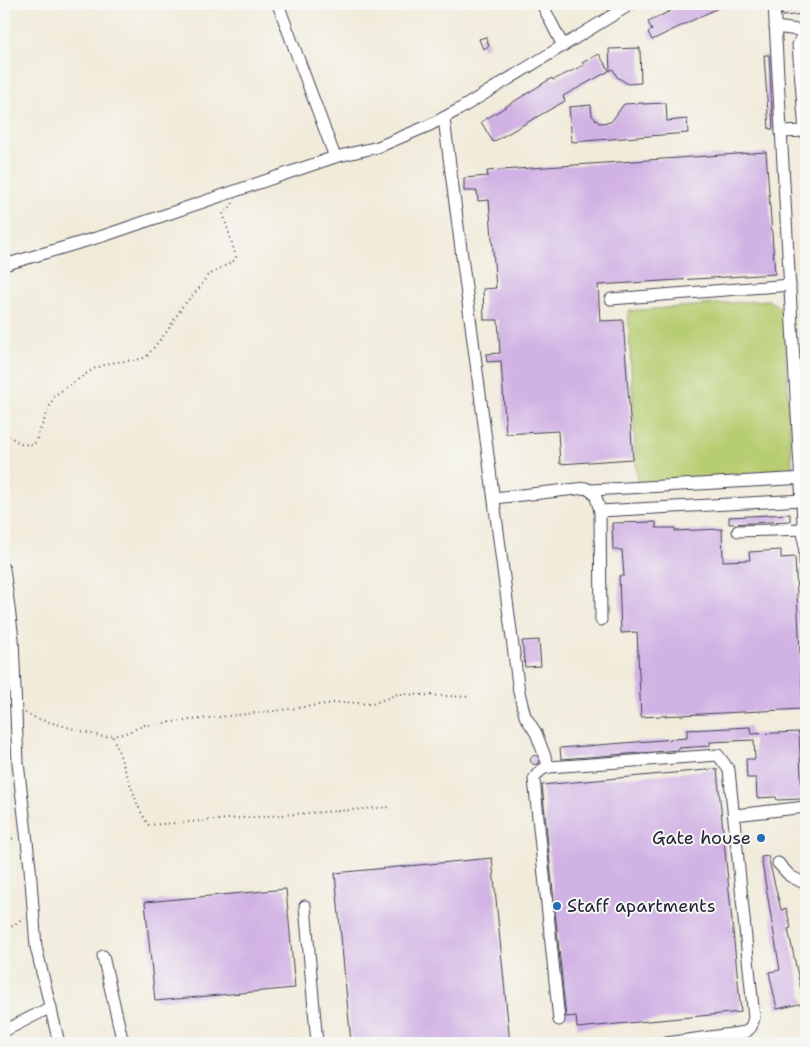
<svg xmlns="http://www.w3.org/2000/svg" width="810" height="1047" font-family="'Shantell Sans',sans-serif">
<rect width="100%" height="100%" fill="#f6f6f2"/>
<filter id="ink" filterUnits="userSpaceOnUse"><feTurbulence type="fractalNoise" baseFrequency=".02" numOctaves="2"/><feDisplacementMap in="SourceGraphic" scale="10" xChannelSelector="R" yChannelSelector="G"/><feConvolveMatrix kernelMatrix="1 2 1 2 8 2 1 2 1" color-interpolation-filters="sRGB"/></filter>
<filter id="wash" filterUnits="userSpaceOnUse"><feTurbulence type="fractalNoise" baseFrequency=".0096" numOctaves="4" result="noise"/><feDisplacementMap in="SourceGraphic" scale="20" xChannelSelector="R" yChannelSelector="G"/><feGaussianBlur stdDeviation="1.12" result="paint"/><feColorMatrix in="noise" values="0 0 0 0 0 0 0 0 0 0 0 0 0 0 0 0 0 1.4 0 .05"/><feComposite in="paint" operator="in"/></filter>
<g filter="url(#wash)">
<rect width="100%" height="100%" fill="#f1ebda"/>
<polygon fill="#b7cd71" stroke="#6c7856" points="768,300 784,310 792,470 774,476 637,484 628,311"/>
<g id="blocks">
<g fill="#d1b2e4">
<polygon points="684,4 726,4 652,40 648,32 652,30 648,22"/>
<polygon points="782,4 806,4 806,14 782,16"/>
<polygon points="486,37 489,46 483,49 479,39"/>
<polygon points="640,48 641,83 628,84 617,77 613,69 610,71 609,49"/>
<polygon points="599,54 609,71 563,96 565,101 493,142 481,122 552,78 553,80 584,65 582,63"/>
<polygon points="764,55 769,55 773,129 769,129"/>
<polygon points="643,103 643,104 666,103 667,121 687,119 688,133 572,142 569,107 591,105 592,116 599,123 611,122 624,104"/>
<polygon points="766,152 775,274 598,285 600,321 623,320 633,459 560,464 558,431 506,434 501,361 487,362 486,354 500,353 498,320 484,320 483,289 496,288 489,200 478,201 477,191 464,191 464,178 488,176 487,171"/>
<polygon points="790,514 790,521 729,524 729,517"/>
<polygon points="656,522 656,528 675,528 675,531 722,529 723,561 750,560 749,552 781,550 781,558 795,557 803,709 641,717 637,632 621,633 619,576 624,576 622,550 613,550 612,523"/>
<polygon points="539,640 541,666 525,667 522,641"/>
<polygon points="750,727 751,734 799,732 802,799 777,800 776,797 757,798 756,778 747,778 746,759 755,759 754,740 710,742 710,746 679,748 679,750 561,759 560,748 687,738 687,730"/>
<circle cx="535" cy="760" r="4.5"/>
<polygon points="717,769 741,1012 577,1028 576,1016 566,1017 542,785"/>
<polygon points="768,856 781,910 786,908 791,928 788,929 804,1003 777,1009 769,972 780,970 761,857"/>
<polygon points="492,858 510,1043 351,1043 335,873"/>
<polygon points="286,889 295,988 155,1001 145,902"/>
</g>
</g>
</g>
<g filter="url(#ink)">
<use href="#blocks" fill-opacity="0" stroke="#414053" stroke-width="1"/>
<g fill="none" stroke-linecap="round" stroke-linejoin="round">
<g stroke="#414053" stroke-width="13">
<g id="minor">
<polyline points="278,4 335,157"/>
<polyline points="542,4 563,46"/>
<polyline points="774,4 806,575"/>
<polyline points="775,27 806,31"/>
<polyline points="805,31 798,45 805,131"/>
<polyline points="444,119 519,692 525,716 536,733 549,767"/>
<polyline points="781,132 806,131"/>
<polyline points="4,265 106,235 335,157 378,147 430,125 458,110 631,4"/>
<polyline points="611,299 790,285"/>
<polyline points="591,490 806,478"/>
<polyline points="494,498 586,488 595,494 600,511 601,620"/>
<polyline points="600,511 803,500"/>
<polyline points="738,531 806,529"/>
<polyline points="4,569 13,639 18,763 30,868 36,947 59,1043"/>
<polyline points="735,815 806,807"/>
<polyline points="778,863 790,876 806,884"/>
<polyline points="305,906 317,1043"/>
<polyline points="103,956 123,1043"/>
<path d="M559,1020L534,779C538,772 541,769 549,767L718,755L729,770L754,1018L751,1027L746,1032L666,1043"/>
<polyline points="4,1031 51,1007"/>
</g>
</g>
<g stroke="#414053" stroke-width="2" stroke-dasharray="1 4" stroke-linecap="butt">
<polyline points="4,433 21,444 34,445 54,396 93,369 110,363 142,359 147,356 168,330 182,307 201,286 207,276 235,260 236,257 223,213 232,206 233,202"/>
<polyline points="25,713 38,719 103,737 123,734 145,725 274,711 341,702 372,704 398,694 470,697"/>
<polyline points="113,737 139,808 148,825 390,807"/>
<polyline points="4,768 9,766"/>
<polyline points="4,845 16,836"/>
<polyline points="4,933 24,917"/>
</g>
<use href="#minor" stroke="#fff" stroke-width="11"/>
</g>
</g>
<g fill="#1f6fb2" stroke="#f6f6f2" stroke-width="2">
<circle cx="761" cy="838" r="5"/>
<circle cx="557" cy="906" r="5"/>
</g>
<g text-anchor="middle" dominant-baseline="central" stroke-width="4" stroke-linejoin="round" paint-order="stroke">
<g font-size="18" fill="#22223b" stroke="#f6f6f2" text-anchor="end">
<text x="751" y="838">Gate house</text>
<text x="567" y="906" text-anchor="start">Staff apartments</text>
</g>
</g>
<rect width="810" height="1047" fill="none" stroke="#f6f6f2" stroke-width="20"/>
</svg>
